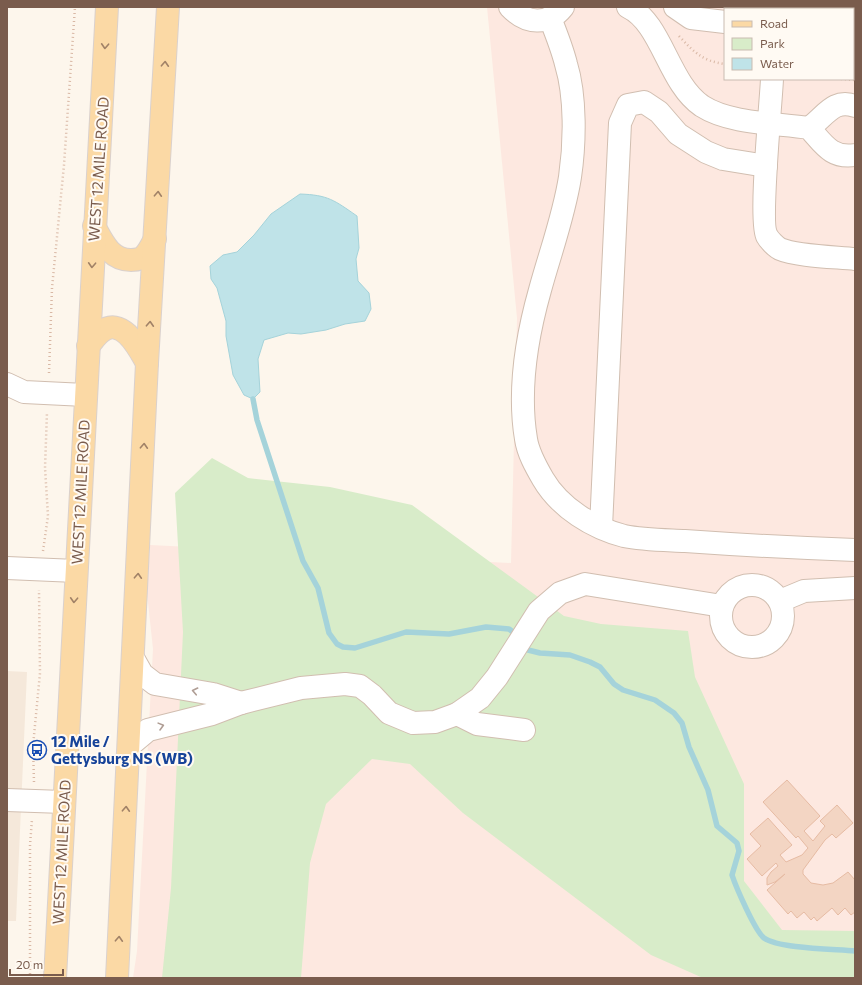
<svg xmlns="http://www.w3.org/2000/svg" width="862" height="985" font-family="Commissioner,sans-serif">
<rect width="100%" height="100%" fill="#fdf6ec"/>
<polygon fill="#f5e8da" points="7,671 27,672 16,921 7,921"/>
<path fill="#fde8e0" fill-rule="evenodd" d="M487,7H855V978H133L137,951L153,649L147,593L150,545L511,563L517,318ZM725,9H853V79H725Z"/>
<polygon fill="#d8ecc9" points="212,458 248,478 330,487 412,505 564,616 601,624 688,631 695,677 744,784 744,881 782,930 855,931 855,978 703,978 651,955 463,813 410,764 372,759 326,804 310,863 301,978 162,978 171,888 183,632 175,493"/>
<path fill="#bfe3e8" stroke="#a5d3da" d="M300,194C328,195 334,200 357,216L359,248L356,259L358,281L369,293L371,309L365,321L345,324L326,330L301,334L288,333L264,340L258,359L260,392L253,399L244,395L233,375L226,336V321L217,288L211,279L210,266L223,255L237,252L254,235L271,214Z"/>
<g fill="none" stroke-linecap="round" stroke-linejoin="round">
<g stroke="#a5d3da" stroke-width="5.5">
<polyline points="253,399 257,420 303,561 318,588 329,633 337,644 343,647 355,648 406,632 449,634 486,627 509,629 518,636"/>
<path d="M524,645L528,650L540,653L570,655L590,662L600,667L614,684L623,690L655,700L674,713L682,723L689,747L708,790L717,826L737,843L739,851L732,875C736,887 755,931 764,938C780,949 834,949 855,951"/>
</g>
</g>
<g fill="#f3d5c3" stroke="#e6bba3">
<polygon points="817,7 855,7 855,42 853,42 853,9 817,9"/>
<polygon points="787,780 820,816 804,831 813,841 825,826 820,821 837,805 853,823 836,838 832,834 825,840 803,870 803,874 811,883 823,885 833,883 848,872 855,880 855,912 851,915 845,908 838,915 832,908 817,921 814,917 811,920 804,912 797,918 791,911 788,914 767,890 785,874 775,882 767,885 767,878 771,872 778,866 776,863 762,876 747,859 761,846 750,834 768,818 792,845 780,855 786,862 802,855 808,848 798,836 796,838 763,802"/>
</g>
<g fill="none" stroke-linecap="round" stroke-linejoin="round">
<g stroke="#d1beb0" stroke-width="24">
<g id="minor">
<path d="M510,7C526,24 548,26 563,7"/>
<path d="M628,7C662,23 668,83 702,106C730,124 776,123 809,128C823,143 831,159 855,155"/>
<polyline points="675,7 691,18 725,22"/>
<polyline points="777,9 777,7"/>
<path d="M550,18C556,33 562,48 566,64C576,97 575,143 570,177C564,216 550,253 540,290C527,336 518,391 526,439C528,453 536,467 543,479C560,508 593,528 624,536C643,540 665,540 685,541C741,545 798,548 855,550"/>
<path d="M772,79C771,102 759,223 767,236C769,240 776,247 780,249C796,256 836,257 855,259"/>
<path d="M809,128C825,117 833,98 855,106"/>
<polyline points="7,384 24,392 85,395"/>
<polyline points="601,527 620,123 628,105 644,102 659,112 678,134 706,152 723,159 766,166"/>
<polyline points="7,568 76,571"/>
<circle cx="752" cy="616" r="31"/>
<polyline points="780,601 804,591 855,588"/>
<polyline points="241,703 301,688 345,684 360,686 372,695 389,713 413,723 435,722 457,714 480,698 497,677 539,611 560,593 585,584 722,606"/>
<polyline points="457,714 477,724 524,730"/>
<polyline points="129,746 148,730 212,714 241,703 213,694 155,684 142,674 133,658"/>
<polyline points="7,800 63,802"/>
</g>
</g>
<g stroke="#dad1cd" stroke-width="24">
<g id="major">
<path d="M94,226C103,242 110,260 131,260C136,260 142,259 145,255C149,251 152,244 155,239"/>
<path d="M88,346C92,342 96,336 101,332C122,315 139,349 147,363"/>
<polyline points="55,978 107,7"/>
<polyline points="117,978 147,363 168,7"/>
</g>
</g>
<g stroke="#d9b8a5" stroke-width="2.5" stroke-dasharray="1 3" stroke-linecap="butt">
<path d="M679,36C694,52 702,61 725,64"/>
<polyline points="841,79 855,80"/>
<polyline points="49,373 52,288 64,165 75,7"/>
<polyline points="43,551 48,516 45,468 47,412"/>
<polyline points="34,782 33,746 40,673 39,590"/>
<polyline points="30,978 30,845 32,819"/>
</g>
<use href="#minor" stroke="#fff" stroke-width="22"/>
<use href="#major" stroke="#fbd9a5" stroke-width="22"/>
</g>
<defs><path id="oneway-chevron" d="M-2-3.5L2.5 0L-2 3.5" fill="none" stroke-width="1.6" stroke-linecap="round" stroke-linejoin="round"/></defs>
<g stroke="#a18267">
<use href="#oneway-chevron" transform="translate(105 46) rotate(93)"/>
<use href="#oneway-chevron" transform="translate(165 64) rotate(-87)"/>
<use href="#oneway-chevron" transform="translate(158 194) rotate(-87)"/>
<use href="#oneway-chevron" transform="translate(92 265) rotate(93)"/>
<use href="#oneway-chevron" transform="translate(150 324) rotate(-87)"/>
<use href="#oneway-chevron" transform="translate(144 446) rotate(-87)"/>
<use href="#oneway-chevron" transform="translate(138 576) rotate(-87)"/>
<use href="#oneway-chevron" transform="translate(74 600) rotate(93)"/>
<use href="#oneway-chevron" transform="translate(126 809) rotate(-87)"/>
<use href="#oneway-chevron" transform="translate(119 939) rotate(-87)"/>
</g>
<g stroke="#af9d94">
<use href="#oneway-chevron" transform="translate(195 691) rotate(-168)"/>
<use href="#oneway-chevron" transform="translate(161 726) rotate(-15)"/>
</g>
<defs>
<g id="bus-ring" transform="scale(1)"><circle r="9.5" fill="#fffaf3" stroke="#1a4fb4" stroke-width="1.5"/><path d="M-5-6H5V4H4V6H2V4H-2V6H-4V4H-5ZM-3.5-4V0h7V-4ZM-3.5 1.2v1.5H-2V1.2ZM2 1.2v1.5H3.5V1.2Z" fill="#1a4fb4"/></g>
</defs>
<g fill-rule="evenodd">
<use href="#bus-ring" x="37" y="750"/>
</g>
<g text-anchor="middle" dominant-baseline="central" stroke-width="4" stroke-linejoin="round" paint-order="stroke">
<g font-size="15" fill="#7a5c4d" stroke="#fffaf3">
<text transform="translate(98 169) rotate(-86)">WEST 12 MILE ROAD</text>
<text transform="translate(80 492) rotate(-87)">WEST 12 MILE ROAD</text>
<text transform="translate(61 852) rotate(-87)">WEST 12 MILE ROAD</text>
</g>
<g font-size="15" font-weight="bold" fill="#164399" stroke="#fffaf3" text-anchor="start">
<text x="51" y="741">12 Mile /<tspan x="51" dy="17">Gettysburg NS (WB)</tspan></text>
</g>
</g>
<rect width="862" height="985" fill="none" stroke="#7a5c4d" stroke-width="16"/>
<rect x="724" y="8" width="130" height="72" fill="#fffaf3" stroke="#cabbb1"/>
<rect x="732" y="21" width="20" height="6" fill="#fbd9a5" stroke="#cabbb1"/>
<text x="760" y="28" font-size="12" fill="#7a5c4d">Road</text>
<rect x="732" y="38" width="20" height="12" fill="#d8ecc9" stroke="#cabbb1"/>
<text x="760" y="48" font-size="12" fill="#7a5c4d">Park</text>
<rect x="732" y="58" width="20" height="12" fill="#bfe3e8" stroke="#cabbb1"/>
<text x="760" y="68" font-size="12" fill="#7a5c4d">Water</text>
<path d="M10 969v6h53v-6" fill="none" stroke="#7a5c4d" stroke-width="2"/>
<text x="16" y="969" font-size="12" fill="#7a5c4d" stroke="#fffaf3" stroke-width="3" paint-order="stroke">20 m</text>
</svg>
